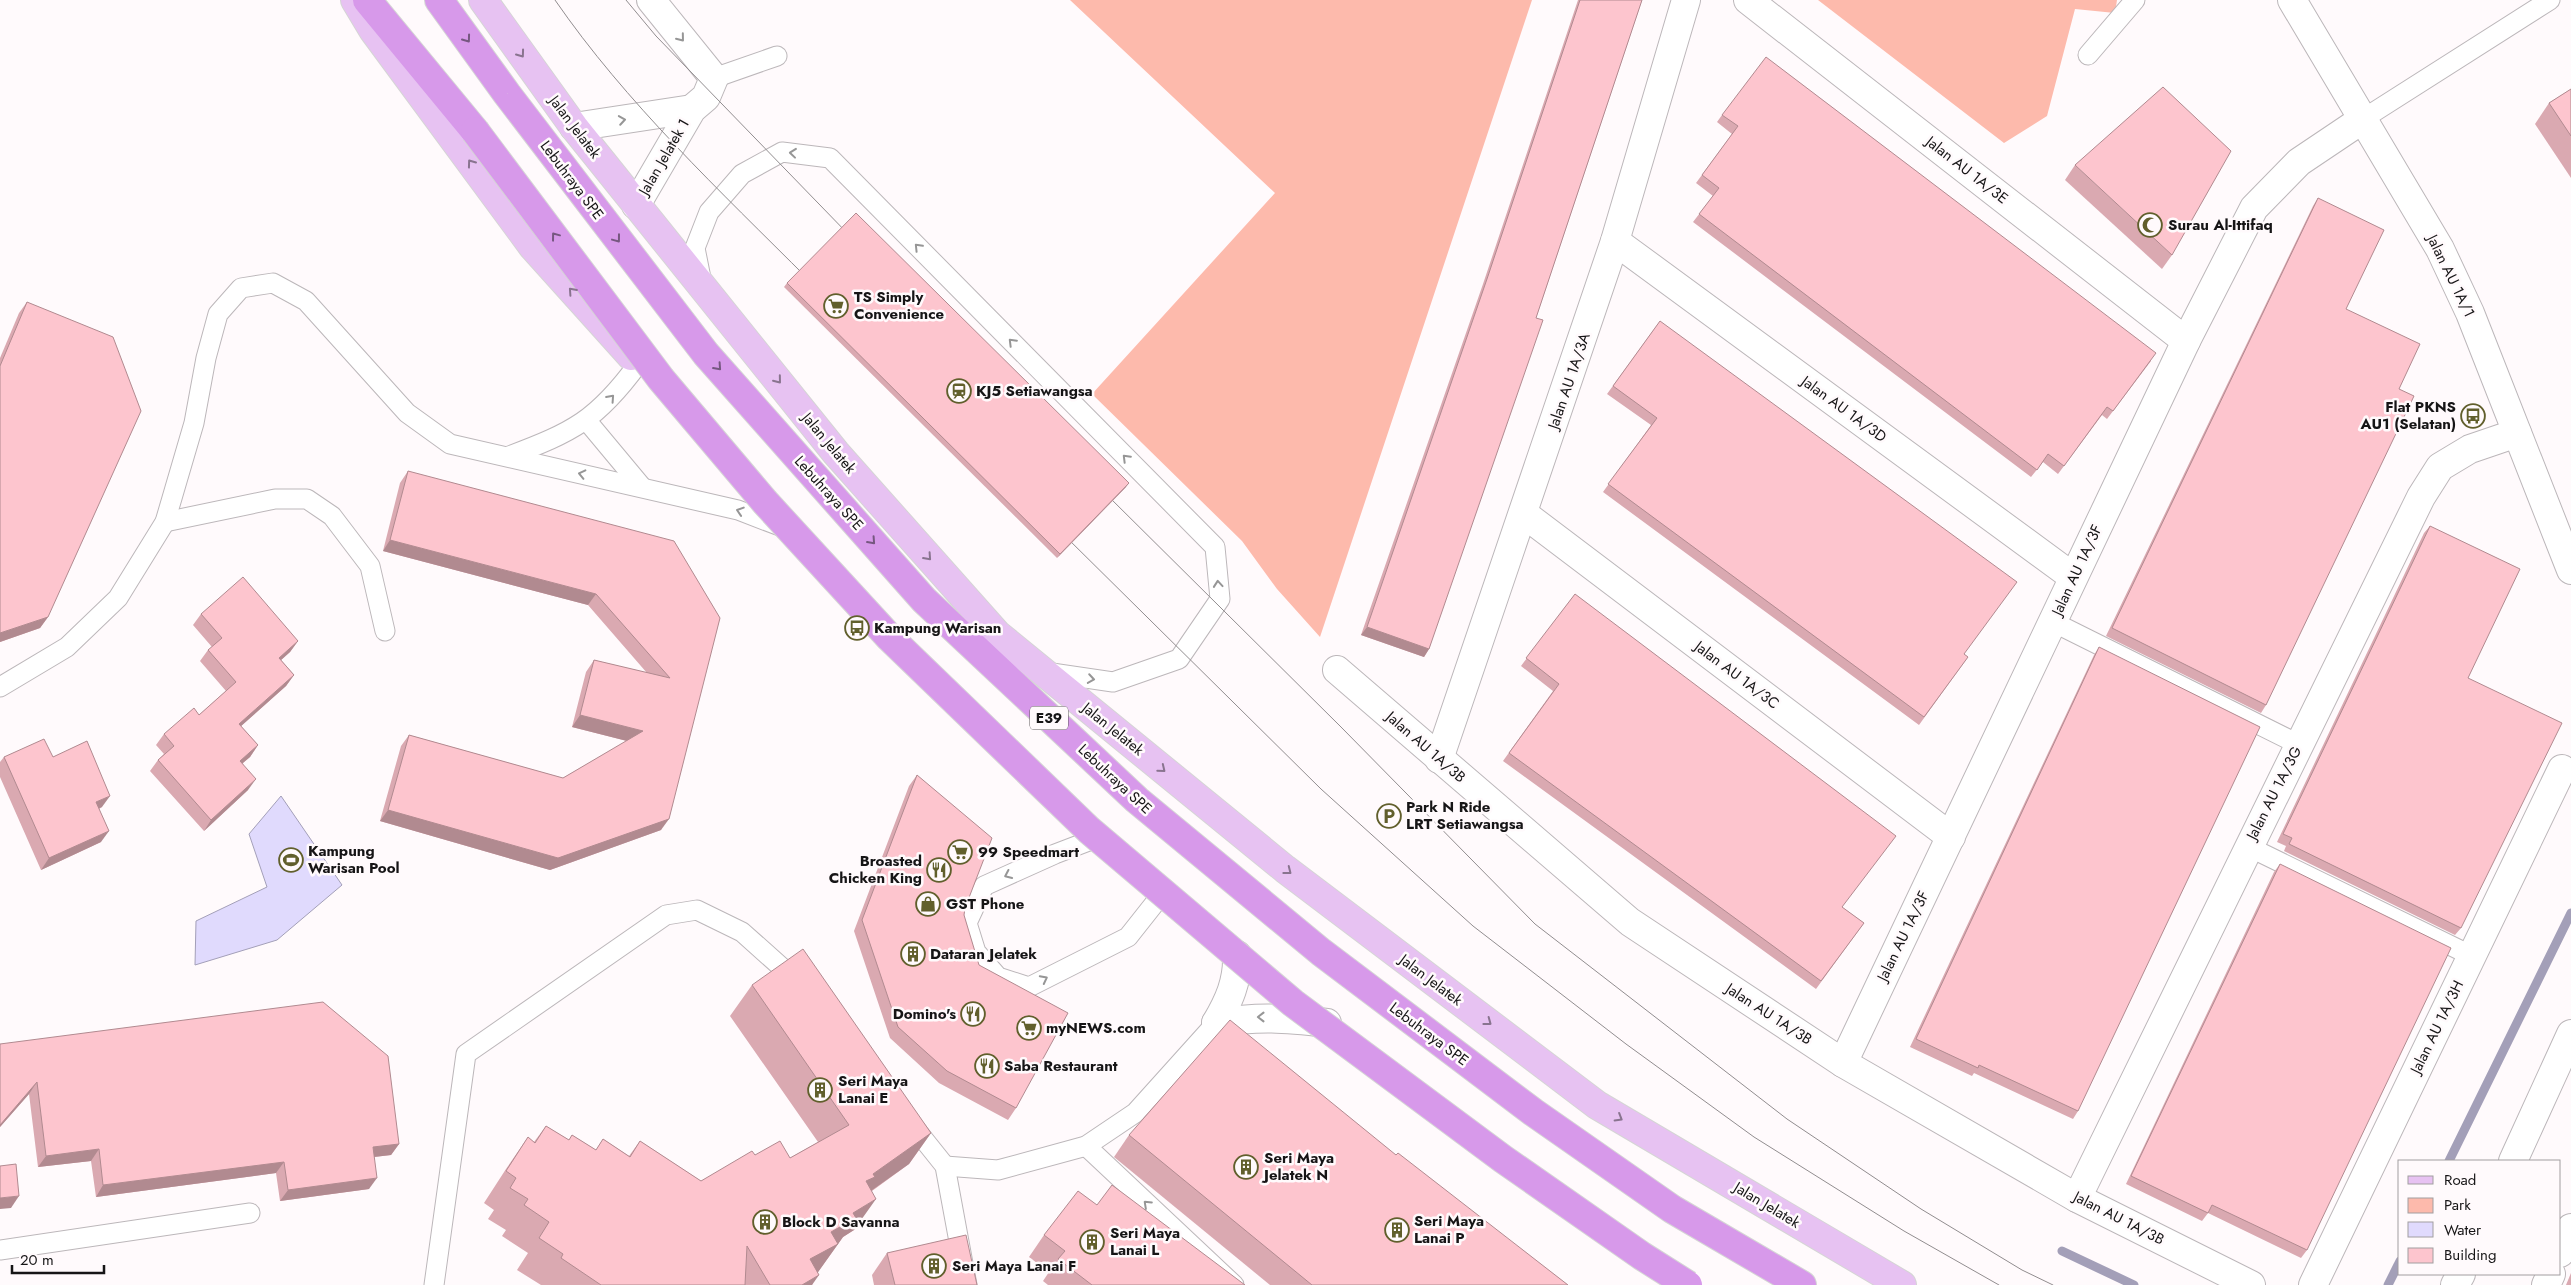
<svg xmlns="http://www.w3.org/2000/svg" width="2571" height="1285" font-family="Jost,sans-serif">
<rect width="100%" height="100%" fill="#fffafc"/>
<g fill="#fdbaac">
<polygon points="1070,0 1532,0 1320,637 1277,589 1242,541 1092,394 1275,193"/>
<polygon points="1818,0 2117,0 2115,13 2075,9 2047,116 2004,143"/>
</g>
<polygon fill="#e0dafd" stroke="#a39fb8" points="281,796 342,885 277,940 195,965 196,921 267,887 249,834"/>
<g fill="none" stroke-linecap="round" stroke-linejoin="round">
<g stroke="#a39fb8" stroke-width="9">
<polyline points="2449,1161 2571,913"/>
<polyline points="2062,1251 2134,1285"/>
<polyline points="2388,1285 2400,1261"/>
</g>
<g stroke="#bcb7ba" stroke-width="21">
<g id="service">
<polyline points="2088,55 2135,0"/>
<polyline points="714,78 777,56"/>
<polyline points="2363,119 2550,0"/>
<polyline points="702,283 695,248 709,212 742,174 782,152 830,158 1215,547 1220,599 1179,659 1113,682 1045,672"/>
<polyline points="587,421 642,487"/>
<path d="M509,456C573,432 597,420 638,364"/>
<polyline points="165,522 275,499 307,499 332,516 370,566 385,631"/>
<polyline points="2053,622 2298,744"/>
<polyline points="0,687 67,647 118,598 165,522 194,423 206,358 218,314 241,288 273,283 306,301 407,413 450,444 738,510 785,528"/>
<polyline points="1102,836 1055,854 984,886 967,923 976,952 998,977 1029,987 1128,937 1162,894"/>
<polyline points="2247,846 2472,956"/>
<polyline points="909,1121 945,1166 967,1285"/>
<polyline points="1086,1146 1234,1285"/>
<polyline points="945,1166 998,1170 1086,1146 1135,1113 1216,1023"/>
<polyline points="0,1250 250,1213"/>
<polyline points="434,1285 466,1054 666,915 697,910 742,932 798,982"/>
</g>
</g>
<g stroke="#bcb7ba" stroke-width="30">
<g id="minor">
<polyline points="1748,0 2186,341"/>
<polyline points="574,127 692,109"/>
<polyline points="636,205 692,109 706,97 714,78 651,0"/>
<polyline points="1615,241 2073,577"/>
<polyline points="1524,514 1951,837"/>
<polyline points="1337,670 1630,922 1843,1063 2077,1198 2251,1285"/>
<polyline points="1439,759 1615,241 1686,0"/>
<path d="M1216,1023C1259,1016 1284,1018 1327,1023"/>
<path d="M1216,1023C1229,1001 1238,981 1237,955"/>
<polyline points="1843,1063 2186,341 2254,208 2299,162 2363,119"/>
<polyline points="2077,1198 2421,497 2440,467 2470,449 2517,433"/>
<polyline points="2560,1253 2571,1228"/>
<polyline points="2313,1285 2562,769"/>
<polyline points="2546,1285 2551,1274"/>
</g>
</g>
<g stroke="#bcb7ba" stroke-width="30">
<g id="tertiary">
<polyline points="2292,0 2440,249 2470,313 2571,570"/>
<polyline points="2513,1161 2571,1034"/>
<polyline points="2455,1285 2461,1274"/>
</g>
</g>
<g stroke="#d5d5d5" stroke-width="30">
<g id="primary">
<polyline points="355,0 373,30 533,247 631,356"/>
<polyline points="483,0 574,127 836,453 997,634 1285,869 1597,1105 1902,1285"/>
</g>
</g>
<g stroke="#d5d5d5" stroke-width="30">
<g id="motorway">
<polyline points="367,0 475,131"/>
<polyline points="439,0 507,94 706,354 924,600 1137,800 1321,952 1533,1112 1672,1209 1802,1285"/>
</g>
</g>
<use href="#service" stroke="#fff" stroke-width="19"/>
<use href="#minor" stroke="#fff" stroke-width="28"/>
<use href="#tertiary" stroke="#fff" stroke-width="28"/>
<use href="#primary" stroke="#e7c2f2" stroke-width="28"/>
<use href="#motorway" stroke="#d799ea" stroke-width="28"/>
<g stroke="#918d8f" stroke-width="1">
<path d="M555,0C626,103 720,191 808,279"/>
<polyline points="626,0 656,36 851,237"/>
<polyline points="1103,491 1341,727 1535,924 1787,1119 1921,1209 2022,1270 2053,1285"/>
<polyline points="1061,532 1321,789 1473,926 1626,1044 1754,1137 1904,1231 1999,1285"/>
</g>
<g stroke="#d5d5d5" stroke-width="30" stroke-linecap="butt">
<polyline id="motorway-bridge" points="475,131 661,379 765,502 890,638 1089,830 1293,1003 1503,1159 1642,1256 1688,1285"/>
</g>
<use href="#motorway-bridge" stroke="#d799ea" stroke-width="28"/>
</g>
<g fill="#daa9b1">
<polygon points="1578,0 1642,0 1536,318 1429,649 1424,657 1361,635 1483,284"/>
<polygon points="2571,89 2571,178 2535,124 2549,103"/>
<polygon points="1722,115 2151,361 2107,419 2102,415 2058,474 2043,462 2031,477 1693,222 1713,196 1696,183 1732,134 1717,122"/>
<polygon points="2075,165 2172,255 2162,269 2065,180"/>
<polygon points="2318,198 2346,309 2399,389 2266,705 2261,713 2106,636 2313,206"/>
<polygon points="787,283 1126,487 1057,558 784,287"/>
<polygon points="27,302 48,617 40,628 0,642 0,358 19,313"/>
<polygon points="1660,321 1964,654 1968,657 1919,725 1603,492 1651,425 1607,394"/>
<polygon points="408,471 720,618 661,830 550,870 380,821 401,746 409,735 563,778 627,741 572,727 586,672 594,660 647,673 588,605 383,551 400,483"/>
<polygon points="2430,526 2468,678 2461,928 2455,935 2284,851 2286,846 2277,842 2424,533"/>
<polygon points="1575,594 1842,907 1864,923 1816,989 1503,761 1553,691 1521,666"/>
<polygon points="201,614 298,641 290,652 281,660 294,675 286,686 241,726 258,745 250,757 243,763 248,790 204,831 150,771 158,760 164,754 156,745 164,734 199,715 226,691 200,661 208,650 212,647 193,625"/>
<polygon points="2099,647 2078,1111 2073,1119 1974,1073 1972,1076 1910,1047 2094,655"/>
<polygon points="4,757 53,757 102,807 99,809 101,842 41,870 0,777 0,762"/>
<polygon points="917,775 965,908 964,915 1016,1108 1008,1120 939,1083 890,1038 854,931 909,786"/>
<polygon points="2280,864 2307,1250 2301,1258 2208,1213 2202,1221 2126,1184 2274,872"/>
<polygon points="752,985 931,1133 909,1164 872,1191 854,1230 843,1237 818,1272 812,1285 541,1285 517,1270 528,1253 502,1236 506,1230 488,1219 494,1210 484,1203 506,1169 528,1137 534,1142 546,1126 569,1140 572,1135 596,1150 603,1139 629,1156 640,1141 701,1181 755,1155 790,1158 818,1142 730,1016"/>
<polygon points="0,1044 399,1144 391,1155 374,1157 369,1189 280,1201 276,1173 96,1197 91,1161 38,1167 29,1094 0,1127"/>
<polygon points="1129,1135 1396,1155 1568,1285 1270,1285 1114,1157"/>
<polygon points="1097,1205 1245,1285 1048,1285 1043,1281 1049,1272 1029,1257 1044,1235"/>
<polygon points="887,1253 977,1285 874,1285 872,1275"/>
<polygon points="2571,1273 2571,1285 2566,1285"/>
</g>
<g fill="#b18a90">
<polygon points="1129,483 1126,487 1057,558 1060,554"/>
<polygon points="390,540 596,594 588,605 383,551"/>
<polygon points="48,617 40,628 0,642 0,633"/>
<polygon points="1367,627 1429,649 1424,657 1361,635"/>
<polygon points="298,641 290,652 271,669 279,658"/>
<polygon points="294,675 286,686 231,735 239,724"/>
<polygon points="580,715 643,731 635,743 572,727"/>
<polygon points="258,745 250,757 232,772 240,761"/>
<polygon points="256,779 248,790 204,831 211,820"/>
<polygon points="110,796 102,807 88,813 96,802"/>
<polygon points="388,810 669,819 661,830 550,870 380,821"/>
<polygon points="109,831 101,842 41,870 49,858"/>
<polygon points="37,1082 29,1094 0,1127 0,1125"/>
<polygon points="931,1133 909,1164 858,1200 866,1181 873,1174"/>
<polygon points="399,1144 391,1155 365,1158 373,1147"/>
<polygon points="99,1149 91,1161 38,1167 46,1156"/>
<polygon points="284,1162 276,1173 96,1197 103,1185"/>
<polygon points="377,1178 369,1189 280,1201 288,1190"/>
<polygon points="19,1196 11,1208 0,1209 0,1198"/>
<polygon points="876,1199 854,1230 843,1237 816,1275 810,1259 831,1232 853,1213"/>
<polygon points="819,1275 812,1285 802,1285"/>
</g>
<g fill="#fdc5ce" stroke="#b18a90">
<polygon points="1580,0 1642,0 1536,318 1543,320 1429,649 1367,627 1488,276"/>
<polygon points="1766,57 2156,353 2113,411 2107,407 2064,466 2048,454 2037,470 1699,214 1719,188 1702,175 1738,126 1722,115"/>
<polygon points="2163,87 2231,151 2172,255 2075,165"/>
<polygon points="2571,89 2571,136 2549,103"/>
<polygon points="2318,198 2384,230 2346,309 2420,344 2399,389 2414,396 2266,705 2112,628"/>
<polygon points="856,213 1129,483 1060,554 787,283"/>
<polygon points="27,302 113,337 141,411 48,617 0,633 0,366"/>
<polygon points="1660,321 2017,582 1964,654 1968,657 1924,717 1608,484 1657,418 1613,386"/>
<polygon points="408,471 674,541 720,618 669,819 558,858 388,810 409,735 563,778 643,731 580,715 594,660 670,678 596,594 390,540"/>
<polygon points="2430,526 2520,569 2468,678 2562,723 2461,928 2289,844 2292,838 2283,834"/>
<polygon points="243,577 298,641 279,658 294,675 239,724 258,745 240,761 256,779 211,820 158,760 174,746 164,734 194,708 199,715 236,682 208,650 222,638 201,614"/>
<polygon points="1575,594 1896,836 1842,907 1864,923 1821,981 1509,753 1559,684 1526,658"/>
<polygon points="2099,647 2260,727 2078,1111 1979,1065 1978,1068 1916,1039"/>
<polygon points="44,739 53,757 87,741 110,796 96,802 109,831 49,858 4,757"/>
<polygon points="917,775 992,838 965,908 964,915 979,965 1068,1013 1016,1108 947,1071 898,1027 862,920"/>
<polygon points="2280,864 2451,948 2307,1250 2212,1205 2208,1213 2131,1176"/>
<polygon points="803,949 931,1133 873,1174 875,1177 866,1181 876,1199 853,1213 856,1218 831,1232 838,1244 810,1259 819,1275 802,1285 770,1285 747,1246 745,1285 601,1285 561,1258 563,1254 539,1238 549,1222 524,1205 528,1199 510,1188 516,1178 506,1171 528,1137 535,1143 546,1126 569,1140 572,1135 596,1150 603,1139 630,1157 640,1141 701,1181 752,1151 755,1155 780,1141 790,1158 849,1125 752,985"/>
<polygon points="323,1002 388,1056 399,1144 373,1147 377,1178 288,1190 284,1162 103,1185 99,1149 46,1156 37,1082 0,1125 0,1044"/>
<polygon points="1230,1020 1396,1155 1398,1153 1568,1285 1312,1285 1129,1135"/>
<polygon points="16,1164 19,1196 0,1198 0,1166"/>
<polygon points="1112,1185 1245,1285 1092,1285 1058,1259 1065,1251 1044,1235 1078,1191 1097,1205"/>
<polygon points="966,1235 977,1285 895,1285 887,1253"/>
</g>
<defs><path id="oneway-chevron" d="M-2-3.5L2.5 0L-2 3.5" fill="none" stroke-width="1.6" stroke-linecap="round" stroke-linejoin="round" transform="scale(1.25)"/></defs>
<g stroke="#969696">
<use href="#oneway-chevron" transform="translate(681 38) rotate(51)"/>
<use href="#oneway-chevron" transform="translate(622 120) rotate(-9)"/>
<use href="#oneway-chevron" transform="translate(793 153) rotate(-174)"/>
<use href="#oneway-chevron" transform="translate(918 247) rotate(-134)"/>
<use href="#oneway-chevron" transform="translate(1012 342) rotate(-135)"/>
<use href="#oneway-chevron" transform="translate(611 398) rotate(-48)"/>
<use href="#oneway-chevron" transform="translate(1126 458) rotate(-135)"/>
<use href="#oneway-chevron" transform="translate(582 474) rotate(-167)"/>
<use href="#oneway-chevron" transform="translate(740 511) rotate(-162)"/>
<use href="#oneway-chevron" transform="translate(1218 584) rotate(-95)"/>
<use href="#oneway-chevron" transform="translate(1091 679) rotate(9)"/>
<use href="#oneway-chevron" transform="translate(1008 875) rotate(155)"/>
<use href="#oneway-chevron" transform="translate(1044 979) rotate(-27)"/>
<use href="#oneway-chevron" transform="translate(1261 1017) rotate(-180)"/>
<use href="#oneway-chevron" transform="translate(1147 1204) rotate(-137)"/>
</g>
<g stroke="#765780">
<use href="#oneway-chevron" transform="translate(467 39) rotate(54)"/>
<use href="#oneway-chevron" transform="translate(555 236) rotate(-127)"/>
<use href="#oneway-chevron" transform="translate(617 239) rotate(53)"/>
<use href="#oneway-chevron" transform="translate(718 367) rotate(48)"/>
<use href="#oneway-chevron" transform="translate(872 541) rotate(48)"/>
</g>
<g stroke="#89748f">
<use href="#oneway-chevron" transform="translate(521 54) rotate(54)"/>
<use href="#oneway-chevron" transform="translate(471 163) rotate(-126)"/>
<use href="#oneway-chevron" transform="translate(572 291) rotate(-132)"/>
<use href="#oneway-chevron" transform="translate(778 380) rotate(51)"/>
<use href="#oneway-chevron" transform="translate(928 557) rotate(48)"/>
<use href="#oneway-chevron" transform="translate(1162 769) rotate(39)"/>
<use href="#oneway-chevron" transform="translate(1288 871) rotate(38)"/>
<use href="#oneway-chevron" transform="translate(1488 1022) rotate(37)"/>
<use href="#oneway-chevron" transform="translate(1619 1118) rotate(31)"/>
</g>
<defs>
<g id="mosque-ring" transform="scale(1.25)"><circle r="9.5" fill="#fffafc" stroke="#615f2c" stroke-width="1.5"/><path d="M3.5-4.9A6 6 0 1 0 3.5 4.9A5 5 0 1 1 3.5-4.9Z" fill="#615f2c"/></g>
<g id="supermarket-ring" transform="scale(1.25)"><circle r="9.5" fill="#fffafc" stroke="#615f2c" stroke-width="1.5"/><path d="M-6-5.5h2.5l.6 2H6L4.5 2H-2.5L-4.4-4H-6ZM-1.5 3.2a1.3 1.3 0 1 0 .1 0ZM3 3.2a1.3 1.3 0 1 0 .1 0Z" fill="#615f2c"/></g>
<g id="station-ring" transform="scale(1.25)"><circle r="9.5" fill="#fffafc" stroke="#615f2c" stroke-width="1.5"/><path d="M-3-6H3Q5-6 5-4V2Q5 4 3 4L4.5 6H3L1.5 4h-3L-3 6H-4.5L-3 4Q-5 4-5 2V-4Q-5-6-3-6ZM-3.5-4v3h7v-3ZM-3.5 1v1.5H-2V1ZM2 1v1.5H3.5V1Z" fill="#615f2c"/></g>
<g id="bus-ring" transform="scale(1.25)"><circle r="9.5" fill="#fffafc" stroke="#615f2c" stroke-width="1.5"/><path d="M-5-6H5V4H4V6H2V4H-2V6H-4V4H-5ZM-3.5-4V0h7V-4ZM-3.5 1.2v1.5H-2V1.2ZM2 1.2v1.5H3.5V1.2Z" fill="#615f2c"/></g>
<g id="parking-ring" transform="scale(1.25)"><circle r="9.5" fill="#fffafc" stroke="#615f2c" stroke-width="1.5"/><path d="M-3.5-5.5H1a3.5 3.5 0 0 1 0 7H-1V5.5H-3.5ZM-1-3.4V-.6H.8a1.4 1.4 0 0 0 0-2.8Z" fill="#615f2c"/></g>
<g id="stadium-ring" transform="scale(1.25)"><circle r="9.5" fill="#fffafc" stroke="#615f2c" stroke-width="1.5"/><path d="M0-5a6.5 5 0 1 0 0 10a6.5 5 0 1 0 0-10ZM-3.5-1.8h7v3.6h-7Z" fill="#615f2c"/></g>
<g id="restaurant-ring" transform="scale(1.25)"><circle r="9.5" fill="#fffafc" stroke="#615f2c" stroke-width="1.5"/><path d="M-5-6h1v4h1v-4h1v4h1v-4h1v5L-1.5 .5V6h-2V.5L-5-1ZM5-6V6H3V1.5H1.5Q1.5-4 5-6Z" fill="#615f2c"/></g>
<g id="shop-ring" transform="scale(1.25)"><circle r="9.5" fill="#fffafc" stroke="#615f2c" stroke-width="1.5"/><path d="M-5-2.5h2.3a2.7 3.5 0 0 1 5.4 0H5L5.5 6h-11ZM-1.5-2.5h3a1.5 2.3 0 0 0-3 0Z" fill="#615f2c"/></g>
<g id="building-ring" transform="scale(1.25)"><circle r="9.5" fill="#fffafc" stroke="#615f2c" stroke-width="1.5"/><path d="M-4-6H4V6H1V3H-1V6H-4ZM-2.5-4.3h1.7v1.8h-1.7ZM.8-4.3h1.7v1.8H.8ZM-2.5-1h1.7V.8h-1.7ZM.8-1h1.7V.8H.8Z" fill="#615f2c"/></g>
</defs>
<g fill-rule="evenodd">
<use href="#mosque-ring" x="2150" y="225"/>
<use href="#supermarket-ring" x="836" y="306"/>
<use href="#station-ring" x="959" y="391"/>
<use href="#bus-ring" x="2473" y="416"/>
<use href="#bus-ring" x="857" y="628"/>
<use href="#parking-ring" x="1389" y="816"/>
<use href="#supermarket-ring" x="960" y="852"/>
<use href="#stadium-ring" x="291" y="860"/>
<use href="#restaurant-ring" x="939" y="870"/>
<use href="#shop-ring" x="928" y="904"/>
<use href="#building-ring" x="913" y="954"/>
<use href="#restaurant-ring" x="973" y="1014"/>
<use href="#supermarket-ring" x="1029" y="1028"/>
<use href="#restaurant-ring" x="987" y="1066"/>
<use href="#building-ring" x="820" y="1090"/>
<use href="#building-ring" x="1246" y="1167"/>
<use href="#building-ring" x="765" y="1222"/>
<use href="#building-ring" x="1397" y="1230"/>
<use href="#building-ring" x="1092" y="1242"/>
<use href="#building-ring" x="934" y="1266"/>
</g>
<g text-anchor="middle" dominant-baseline="central" stroke-width="5" stroke-linejoin="round" paint-order="stroke">
<rect fill="#fffafc" stroke="#5c5a5b" stroke-width="1" x="1030" y="706.5" width="38" height="23" rx="4"/>
<g font-size="14" font-weight="bold" fill="#161516">
<text x="1049" y="718">E39</text>
</g>
<g font-size="15" fill="#161516" stroke="#fffafc">
<text transform="translate(575 127) rotate(53)">Jalan Jelatek</text>
<text transform="translate(664 157) rotate(-60)">Jalan Jelatek 1</text>
<text transform="translate(1967 170) rotate(38)">Jalan AU 1A/3E</text>
<text transform="translate(572 180) rotate(53)">Lebuhraya SPE</text>
<text transform="translate(2451 276) rotate(64)">Jalan AU 1A/1</text>
<text transform="translate(1569 381) rotate(-71)">Jalan AU 1A/3A</text>
<text transform="translate(1844 409) rotate(36)">Jalan AU 1A/3D</text>
<text transform="translate(829 443) rotate(50)">Jalan Jelatek</text>
<text transform="translate(829 493) rotate(48)">Lebuhraya SPE</text>
<text transform="translate(2077 570) rotate(-65)">Jalan AU 1A/3F</text>
<text transform="translate(1737 675) rotate(37)">Jalan AU 1A/3C</text>
<text transform="translate(1113 729) rotate(39)">Jalan Jelatek</text>
<text transform="translate(1426 747) rotate(41)">Jalan AU 1A/3B</text>
<text transform="translate(1115 779) rotate(43)">Lebuhraya SPE</text>
<text transform="translate(2274 793) rotate(-63)">Jalan AU 1A/3G</text>
<text transform="translate(1903 936) rotate(-64)">Jalan AU 1A/3F</text>
<text transform="translate(1431 980) rotate(37)">Jalan Jelatek</text>
<text transform="translate(1769 1014) rotate(33)">Jalan AU 1A/3B</text>
<text transform="translate(2437 1027) rotate(-64)">Jalan AU 1A/3H</text>
<text transform="translate(1429 1034) rotate(37)">Lebuhraya SPE</text>
<text transform="translate(1767 1205) rotate(31)">Jalan Jelatek</text>
<text transform="translate(2119 1218) rotate(27)">Jalan AU 1A/3B</text>
</g>
<g font-size="15" font-weight="bold" fill="#161516" stroke="#fffafc" text-anchor="start">
<text x="2168" y="225">Surau Al-Ittifaq</text>
<text x="854" y="297">TS Simply<tspan x="854" dy="17">Convenience</tspan></text>
<text x="976" y="391">KJ5 Setiawangsa</text>
<text x="2456" y="407" text-anchor="end">Flat PKNS<tspan x="2456" dy="17">AU1 (Selatan)</tspan></text>
<text x="874" y="628">Kampung Warisan</text>
<text x="1406" y="807">Park N Ride<tspan x="1406" dy="17">LRT Setiawangsa</tspan></text>
<text x="308" y="851">Kampung<tspan x="308" dy="17">Warisan Pool</tspan></text>
<text x="978" y="852">99 Speedmart</text>
<text x="922" y="861" text-anchor="end">Broasted<tspan x="922" dy="17">Chicken King</tspan></text>
<text x="946" y="904">GST Phone</text>
<text x="930" y="954">Dataran Jelatek</text>
<text x="956" y="1014" text-anchor="end">Domino's</text>
<text x="1046" y="1028">myNEWS.com</text>
<text x="1004" y="1066">Saba Restaurant</text>
<text x="838" y="1081">Seri Maya<tspan x="838" dy="17">Lanai E</tspan></text>
<text x="1264" y="1158">Seri Maya<tspan x="1264" dy="17">Jelatek N</tspan></text>
<text x="1414" y="1221">Seri Maya<tspan x="1414" dy="17">Lanai P</tspan></text>
<text x="782" y="1222">Block D Savanna</text>
<text x="1110" y="1233">Seri Maya<tspan x="1110" dy="17">Lanai L</tspan></text>
<text x="952" y="1266">Seri Maya Lanai F</text>
</g>
</g>
<rect x="2398" y="1160" width="162" height="115" fill="#fffafc" stroke="#a29ea0"/>
<rect x="2408" y="1176" width="25" height="8" fill="#e7c2f2" stroke="#a29ea0"/>
<text x="2444" y="1185" font-size="15" fill="#161516">Road</text>
<rect x="2408" y="1198" width="25" height="15" fill="#fdbaac" stroke="#a29ea0"/>
<text x="2444" y="1210" font-size="15" fill="#161516">Park</text>
<rect x="2408" y="1222" width="25" height="15" fill="#e0dafd" stroke="#a29ea0"/>
<text x="2444" y="1235" font-size="15" fill="#161516">Water</text>
<rect x="2408" y="1248" width="25" height="15" fill="#fdc5ce" stroke="#a29ea0"/>
<text x="2444" y="1260" font-size="15" fill="#161516">Building</text>
<path d="M12 1265v8h92v-8" fill="none" stroke="#161516" stroke-width="2.5"/>
<text x="20" y="1265" font-size="15" fill="#161516" stroke="#fffafc" stroke-width="4" paint-order="stroke">20 m</text>
</svg>
